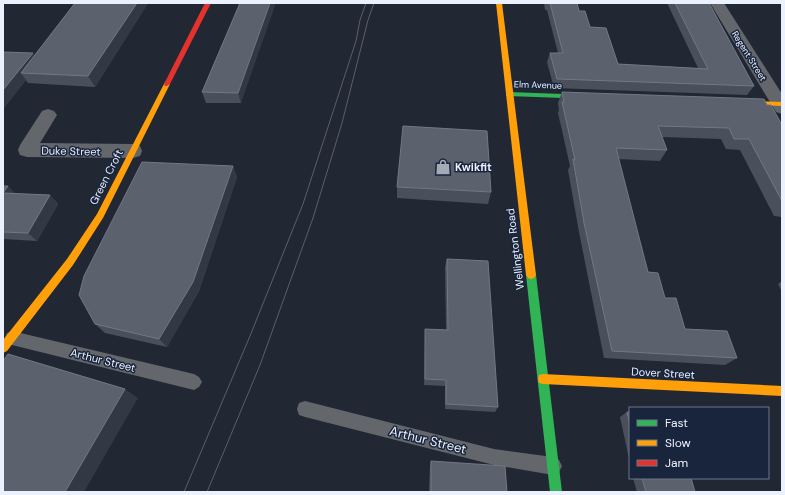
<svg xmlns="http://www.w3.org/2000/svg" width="785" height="495" font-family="'DM Sans',sans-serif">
<rect width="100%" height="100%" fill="#212834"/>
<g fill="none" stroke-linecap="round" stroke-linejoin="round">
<g fill="#63666b" fill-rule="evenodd">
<polygon points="12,331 194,374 199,377 202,382 199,387 194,390 12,345 7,343 5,338 7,333"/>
<polygon points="305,401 494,449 553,457 559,460 562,466 559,472 553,475 494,465 305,417 299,415 297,409 299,403"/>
</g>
<g fill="#63666b" fill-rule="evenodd">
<polygon points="710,3 724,3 782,94 782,114 776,112"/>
<polygon points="48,109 54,111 57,115 40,143 133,144 140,146 142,151 140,156 133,158 27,157 20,155 18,150 20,145 42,111"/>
</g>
<g fill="#30b455" fill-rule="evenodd">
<polygon points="506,92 591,95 595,97 591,99 508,96 506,96"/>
<polygon points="531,271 534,272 536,275 562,492 550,492 526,275 528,272"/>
</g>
<g fill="#ff9f0a" fill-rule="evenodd">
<polygon points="496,3 502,3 536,275 534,278 531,279 528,278 526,275"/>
<polygon points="165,82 167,82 170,84 103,218 73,265 7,351 3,353 3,340 67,259 97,214"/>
<polygon points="732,100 782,102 782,106 735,104 732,104"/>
<polygon points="543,374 782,386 782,396 543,384 539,383 538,379 539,375"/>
</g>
<polygon fill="#e5322d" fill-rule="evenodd" points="205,3 211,3 170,84 167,86 165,86 164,84"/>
<g stroke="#5b5f67" stroke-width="1">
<polyline points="184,492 250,336 303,204 356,41 360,20 366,3"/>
<polyline points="207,492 260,365 313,218 342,123 368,20 374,3"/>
</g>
</g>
<g fill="#4a505b">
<polygon points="75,3 148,3 95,87 28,83 26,80 3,109 3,52 35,55"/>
<polygon points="240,3 241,103 206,103 202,92"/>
<polygon points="544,3 577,3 579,11 590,27 618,64 698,68 667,3 709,3 754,86 747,95 554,88 547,62 550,53 558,53 547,10 545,10"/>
<polygon points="562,92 767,105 782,125 782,217 774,216 740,150 726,149 721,139 662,137 667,150 660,161 618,159 648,272 665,298 685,329 737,358 725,365 604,358 579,232 568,170 570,166 558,113 559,110 558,103"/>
<polygon points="233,166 237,177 199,291 167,347 105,333 95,324"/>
<polygon points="3,186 16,194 50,195 58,204 37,241 3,239"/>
<polygon points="397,187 491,192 488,204 397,198"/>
<polygon points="447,259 498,407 495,412 445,409 445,386 424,385 425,336 425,329 446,330 445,267"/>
<polygon points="782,281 782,292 778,284"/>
<polygon points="627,412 630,412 630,463 620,417"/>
<polygon points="431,461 507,492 429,492 430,465"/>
<polygon points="633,478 691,478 695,492 637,492"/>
</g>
<g fill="#323944">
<polygon points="137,3 148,3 95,87 88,76"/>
<polygon points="270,3 276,3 241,103 238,93"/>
<polygon points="33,53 40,63 21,73 26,80 3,109 3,90"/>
<polygon points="233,166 237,177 199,291 167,347 159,339"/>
<polygon points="8,186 17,195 3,193"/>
<polygon points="50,195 58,204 37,241 28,233"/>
<polygon points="125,389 138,398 84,492 65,492"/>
</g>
<g fill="#5b616d" stroke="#727884">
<polygon points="75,3 137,3 88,76 21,73"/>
<polygon points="240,3 270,3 238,93 202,92"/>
<polygon points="550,3 577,3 579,11 585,11 590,27 606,28 618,64 708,69 675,3 709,3 754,86 557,79 550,53 563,53"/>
<polygon points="3,52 33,53 3,90"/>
<polygon points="562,92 764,99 767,105 771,105 782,125 782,201 749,139 734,139 729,128 658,126 667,150 616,148 648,272 658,273 665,298 676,298 685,329 727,331 737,358 612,351 584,223 573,159 575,160 562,102 564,102"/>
<polygon points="403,126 487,131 491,192 397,187"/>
<polygon points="142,162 233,166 193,282 159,339 95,324 79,295 84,276"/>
<polygon points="3,186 8,186 3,193 50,195 28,233 3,232"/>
<polygon points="447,259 488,261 498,407 446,404 446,380 425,379 425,329 448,330"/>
<polygon points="8,354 125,389 65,492 3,492 3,361"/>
<polygon points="627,412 630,412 630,425"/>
<polygon points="431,461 505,466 507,492 431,492"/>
<polygon points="642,478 691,478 695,492 646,492"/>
</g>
<defs>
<g id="shop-bare" transform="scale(1.2)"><path d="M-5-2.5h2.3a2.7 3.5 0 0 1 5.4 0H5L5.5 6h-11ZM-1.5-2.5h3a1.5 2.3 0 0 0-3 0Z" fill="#a4abb7" stroke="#19253c" stroke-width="2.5" paint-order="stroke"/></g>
</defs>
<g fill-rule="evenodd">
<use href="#shop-bare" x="443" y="167"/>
</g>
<g text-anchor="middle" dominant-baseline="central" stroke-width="3" stroke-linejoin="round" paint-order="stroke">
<g font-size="9" fill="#ebf1fe" stroke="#19253c">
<text transform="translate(749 56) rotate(58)">Regent Street</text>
<text transform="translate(538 85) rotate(2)">Elm Avenue</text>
</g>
<g font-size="11" fill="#ebf1fe" stroke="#19253c">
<text transform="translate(71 151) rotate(1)">Duke Street</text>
<text transform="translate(106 177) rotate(-63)">Green Croft</text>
<text transform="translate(515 249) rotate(-97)">Wellington Road</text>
<text transform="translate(103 360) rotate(14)">Arthur Street</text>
<text transform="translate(663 373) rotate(3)">Dover Street</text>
</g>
<g font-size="11" font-weight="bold" fill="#ebf1fe" stroke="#19253c" text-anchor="start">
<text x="455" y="167">Kwikfit</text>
</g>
<g font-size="13" fill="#ebf1fe" stroke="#19253c">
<text transform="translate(428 440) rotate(14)">Arthur Street</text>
</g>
</g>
<rect width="785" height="495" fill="none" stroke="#ebf1fe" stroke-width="8"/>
<rect x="629" y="407" width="140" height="72" fill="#19253c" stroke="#6d778a"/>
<rect x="637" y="420" width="20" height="6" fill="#30b455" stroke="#6d778a"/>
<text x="665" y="427" font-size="12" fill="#ebf1fe">Fast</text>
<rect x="637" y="440" width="20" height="6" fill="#ff9f0a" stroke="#6d778a"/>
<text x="665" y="447" font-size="12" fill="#ebf1fe">Slow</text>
<rect x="637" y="460" width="20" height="6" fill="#e5322d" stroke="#6d778a"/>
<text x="665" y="467" font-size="12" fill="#ebf1fe">Jam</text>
</svg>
